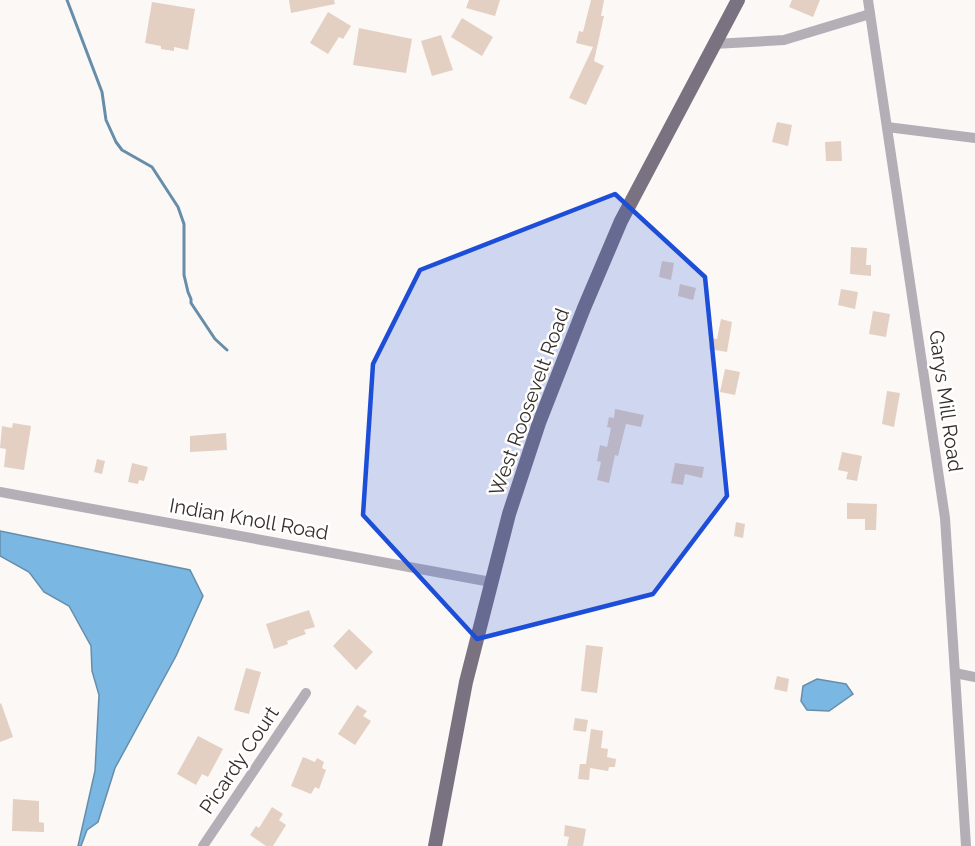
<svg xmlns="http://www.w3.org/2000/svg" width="975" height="846" font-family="Raleway,sans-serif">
<rect width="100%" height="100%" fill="#fcf8f6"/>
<g fill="#7ab7e3" stroke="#668eab" stroke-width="1.5">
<polygon points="0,531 190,570 203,596 176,656 115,768 98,822 87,830 81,846 78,846 95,771 99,695 92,671 91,646 69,606 44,592 29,572 0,556"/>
<polygon points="817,679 846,684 853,694 829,711 807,710 801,701 803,686"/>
</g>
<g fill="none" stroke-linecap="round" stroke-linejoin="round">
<polyline stroke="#668eab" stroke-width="3" points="67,0 102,92 106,120 116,142 122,150 152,167 178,207 184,224 184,275 188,292 191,299 191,303 215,339 227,350"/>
</g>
<g fill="#e3d0c3">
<polygon points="289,0 334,0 335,4 291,13"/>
<polygon points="469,0 500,0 495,16 466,8"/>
<polygon points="591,0 604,0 601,16 604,16 594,61 604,66 586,105 569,98 593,47 576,43 579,31 583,32"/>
<polygon points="792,0 820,0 813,17 789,7"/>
<polygon points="152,2 195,9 188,50 174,47 174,51 161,49 161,46 145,43"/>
<polygon points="328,12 351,26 343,39 339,37 328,54 310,43"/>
<polygon points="462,18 493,37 482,56 451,37"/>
<polygon points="359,28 412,39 406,73 353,65"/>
<polygon points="441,35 453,70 432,76 421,41"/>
<polygon points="777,122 792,125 788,146 772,142"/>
<polygon points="841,141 842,161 826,161 825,142"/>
<polygon points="851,247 867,248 866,265 871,265 871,276 850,274"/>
<polygon points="662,261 674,263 671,280 659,277"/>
<polygon points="680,284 696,288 693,300 678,296"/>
<polygon points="841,289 858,292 855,309 838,305"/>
<polygon points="873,311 890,314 886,337 869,334"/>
<polygon points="721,319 732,322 727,352 709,349 711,338 717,339"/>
<polygon points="725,369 740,372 735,395 720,392"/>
<polygon points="887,391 900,393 894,427 882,424"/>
<polygon points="615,409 644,415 641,427 626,424 618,456 615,455 609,483 597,480 601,462 597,461 600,445 607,447 611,428 607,427 609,417 614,418"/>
<polygon points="13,423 31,426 24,470 4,467 6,449 0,448 2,426 12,428"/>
<polygon points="226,433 227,450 190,452 190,436"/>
<polygon points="842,452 862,456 857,481 846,479 848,472 838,470"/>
<polygon points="97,459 105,461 102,474 94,472"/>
<polygon points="132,463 148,467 144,481 139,480 138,484 128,482"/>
<polygon points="675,463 704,467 702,478 685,474 683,485 671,483"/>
<polygon points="847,503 877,504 876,530 865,530 865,519 847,519"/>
<polygon points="736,522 745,524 743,538 734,536"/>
<polygon points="309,610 315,627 304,630 306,634 287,641 288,644 274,649 266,624"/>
<polygon points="349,629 373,652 356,670 333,646"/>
<polygon points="586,645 603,647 597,693 581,691"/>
<polygon points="246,668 261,672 249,714 234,710"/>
<polygon points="777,676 789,679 787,692 774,689"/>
<polygon points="1,703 13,737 0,742 0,704"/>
<polygon points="357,705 367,711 363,716 371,721 355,745 338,734"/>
<polygon points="575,718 588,720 586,732 573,730"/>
<polygon points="591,729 603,731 601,748 608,749 607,757 616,759 615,767 609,767 608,771 590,768 589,780 578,779 580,764 586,764"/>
<polygon points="198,736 223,749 208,777 202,774 196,785 177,774"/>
<polygon points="303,757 315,762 317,758 324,762 322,768 326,770 319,789 315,787 311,794 291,786"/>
<polygon points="13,799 39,801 39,822 44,823 44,832 12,831"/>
<polygon points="272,807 283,814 279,820 286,825 273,846 266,846 250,835 256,826 259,828"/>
<polygon points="565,825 586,829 583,846 567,846 569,837 564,836"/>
</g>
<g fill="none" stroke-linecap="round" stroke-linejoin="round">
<g stroke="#b4afb7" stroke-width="10">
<polyline points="868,0 945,518 966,846"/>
<polyline points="714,44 784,40 870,14"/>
<polyline points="887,127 975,138"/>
<polyline points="0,492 491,582"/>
<polyline points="955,673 975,677"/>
<polyline points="203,846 306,693"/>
</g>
<polyline stroke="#7a7280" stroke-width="14" points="435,846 466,682 509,514 539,423 584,308 621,221 738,0"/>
</g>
<path fill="#1d4ed8" fill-opacity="0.2" stroke="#1d4ed8" stroke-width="4.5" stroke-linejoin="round" d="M615,194L705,277L727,496L653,594L477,639L363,515L373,364L420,270Z"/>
<g text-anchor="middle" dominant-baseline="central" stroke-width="5" stroke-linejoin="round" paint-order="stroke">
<g font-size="20" fill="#362e29" stroke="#fff">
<text transform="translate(946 401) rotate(82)">Garys Mill Road</text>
<text transform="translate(529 402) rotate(-70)">West Roosevelt Road</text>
<text transform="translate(249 519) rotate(10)">Indian Knoll Road</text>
<text transform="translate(239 760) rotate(-56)">Picardy Court</text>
</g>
</g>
</svg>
